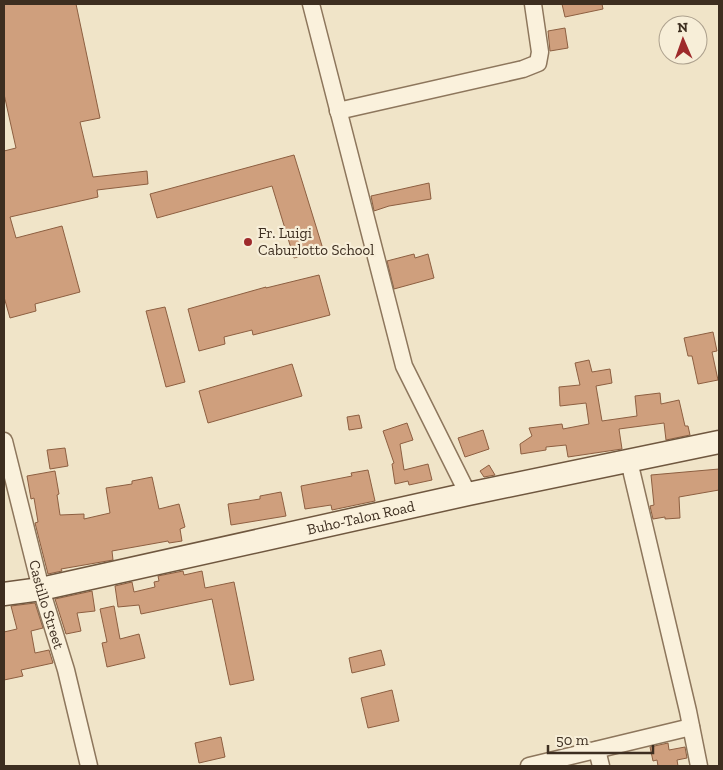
<svg xmlns="http://www.w3.org/2000/svg" width="723" height="770" font-family="'Zilla Slab',serif">
<rect width="100%" height="100%" fill="#f0e4c8"/>
<g fill="#cf9f7d" stroke="#8d5f41">
<polygon points="4,4 76,4 100,118 80,122 93,177 147,171 148,184 97,190 98,197 10,217 16,238 62,226 80,292 35,304 36,311 10,318 4,297 4,151 16,148 4,94"/>
<polygon points="562,4 602,4 603,9 565,17"/>
<polygon points="565,28 568,48 550,51 548,31"/>
<polygon points="294,155 323,249 294,258 272,186 157,218 150,194"/>
<polygon points="429,183 431,199 389,206 374,211 371,196"/>
<polygon points="414,254 415,258 428,254 434,278 394,289 387,261"/>
<polygon points="319,275 330,315 253,335 252,330 224,337 225,344 199,351 188,309 266,287 266,288"/>
<polygon points="165,307 185,382 166,387 146,311"/>
<polygon points="713,332 717,351 712,352 718,380 698,384 692,356 688,356 684,338"/>
<polygon points="589,360 592,372 610,369 612,383 596,386 602,421 637,416 635,396 660,393 661,404 679,400 685,426 688,426 690,435 666,440 664,423 619,429 622,449 568,457 566,445 546,447 546,450 521,454 520,444 532,436 529,428 562,424 563,429 589,424 586,403 560,406 559,387 580,385 575,363"/>
<polygon points="292,364 302,396 208,423 199,391"/>
<polygon points="359,415 362,428 349,430 347,417"/>
<polygon points="407,423 413,440 400,444 404,470 428,464 432,480 409,485 408,481 395,484 392,464 394,463 383,431"/>
<polygon points="483,430 489,449 465,457 458,438"/>
<polygon points="65,448 68,466 50,469 47,450"/>
<polygon points="489,465 495,475 484,477 480,471"/>
<polygon points="719,469 719,490 679,497 680,518 665,519 665,517 653,519 650,506 654,505 651,475"/>
<polygon points="368,470 375,501 332,510 331,505 305,509 301,486 352,476 351,473"/>
<polygon points="55,471 59,494 57,495 60,515 84,514 84,519 110,513 106,488 132,484 132,481 152,477 159,509 179,504 185,527 180,529 182,541 169,543 168,541 112,551 113,560 61,569 62,571 48,574 35,523 38,522 34,498 31,499 27,476"/>
<polygon points="281,492 286,516 231,525 228,504 260,499 260,496"/>
<polygon points="183,571 184,575 202,571 205,588 234,582 254,680 230,685 212,599 141,614 139,605 118,607 115,586 132,582 134,592 155,587 154,582 159,581 158,576"/>
<polygon points="92,591 95,611 77,613 81,631 66,634 55,599"/>
<polygon points="35,603 43,628 31,631 35,653 49,650 53,663 21,670 23,676 4,680 4,632 17,629 11,606"/>
<polygon points="114,606 120,639 139,634 145,658 107,667 102,643 107,642 100,609"/>
<polygon points="381,650 385,665 352,673 349,658"/>
<polygon points="392,690 399,721 368,728 361,698"/>
<polygon points="221,737 225,757 199,763 195,743"/>
<polygon points="668,743 669,750 685,747 687,758 677,760 678,766 658,766 657,760 653,761 650,747"/>
</g>
<g fill="none" stroke-linecap="round" stroke-linejoin="round">
<g stroke="#8d765c" stroke-width="19">
<g id="street">
<polyline points="311,4 404,366 468,494"/>
<polyline points="338,111 523,69 538,63 540,52 533,4"/>
<path id="s1" d="M4,441L41,589L66,670L89,766"/>
<polyline points="629,461 688,711 699,766"/>
<polyline points="597,750 601,766"/>
<polyline points="529,766 691,727"/>
</g>
</g>
<g stroke="#6f573f" stroke-width="25">
<g id="secondary">
<path id="s2" d="M4,594L41,589L468,494L719,442"/>
</g>
</g>
<use href="#street" stroke="#faf1dc" stroke-width="16"/>
<use href="#secondary" stroke="#faf1dc" stroke-width="22"/>
</g>
<circle fill="#9e2a2b" stroke="#f7eed8" stroke-width="2" cx="248" cy="242" r="5"/>
<g text-anchor="middle" dominant-baseline="central" stroke-width="4.5" stroke-linejoin="round" paint-order="stroke">
<g font-size="15" fill="#3d2e20" stroke="#f7eed8" text-anchor="start">
<text x="258" y="233">Fr. Luigi<tspan x="258" dy="17">Caburlotto School</tspan></text>
</g>
<g font-size="15" fill="#3d2e20" stroke="#f7eed8">
<text stroke="none"><textPath href="#s2" startOffset="365">Buho-Talon Road</textPath></text>
<text stroke="none"><textPath href="#s1" startOffset="169">Castillo Street</textPath></text>
</g>
</g>
<rect width="723" height="770" fill="none" stroke="#3d2e20" stroke-width="10"/>
<g transform="translate(683 40) rotate(358)"><circle r="24" fill="#f7eed8" stroke="#ada18e"/>
<path d="M0-4L9 19L0 12L-9 19Z" fill="#9e2a2b"/>
<text y="-8" font-size="14" font-weight="bold" text-anchor="middle" fill="#3d2e20">N</text>
</g>
<path d="M548 745v8h105v-8" fill="none" stroke="#3d2e20" stroke-width="2.5"/>
<text x="556" y="745" font-size="15" fill="#3d2e20" stroke="#f7eed8" stroke-width="4" paint-order="stroke">50 m</text>
</svg>
